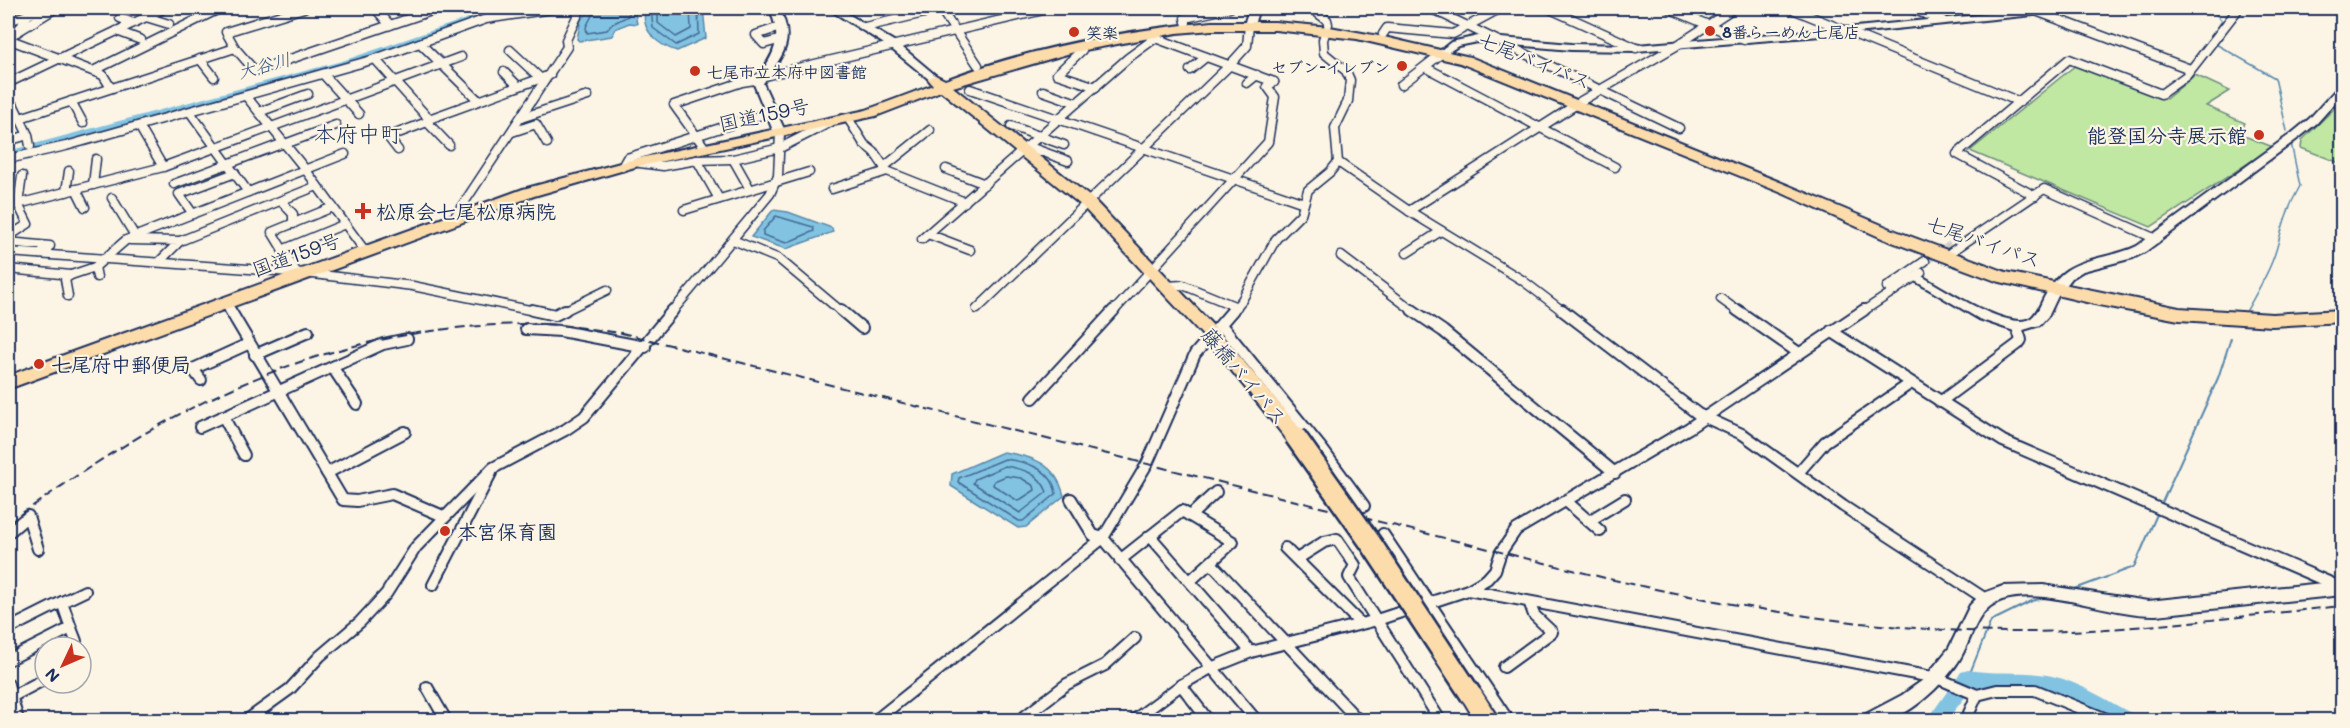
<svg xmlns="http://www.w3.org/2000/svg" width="2350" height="728" font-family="Mali,'Klee One',sans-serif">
<rect width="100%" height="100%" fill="#fcf5e5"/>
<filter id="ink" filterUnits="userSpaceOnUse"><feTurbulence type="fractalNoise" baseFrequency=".0167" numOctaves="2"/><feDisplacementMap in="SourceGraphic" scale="12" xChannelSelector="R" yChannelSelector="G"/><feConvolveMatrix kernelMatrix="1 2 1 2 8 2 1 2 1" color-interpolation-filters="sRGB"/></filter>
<g filter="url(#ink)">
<g fill="#c0e8a3" stroke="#6e8c80" stroke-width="1.5">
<polygon points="2077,64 2166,99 2195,75 2230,91 2206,106 2245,123 2239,134 2273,147 2151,227 1970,151"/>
<polygon points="2342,101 2342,164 2301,148 2302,140"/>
</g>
<g fill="#82c3e2" stroke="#5988ad" stroke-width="1.5">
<polygon points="595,8 637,8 635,14 637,24 629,23 615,29 612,36 579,41 577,39 581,19"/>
<path d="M646,8H703L706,38L677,51C657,45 639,29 646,8Z"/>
<polygon points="773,210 788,212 832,228 833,232 786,249 751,237"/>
<path d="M1003,452C1032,456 1056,463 1064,496L1026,527L1018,528L951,486L952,474Z"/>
</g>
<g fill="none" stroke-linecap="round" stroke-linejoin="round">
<g stroke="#446a93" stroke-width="1.5">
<polyline points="596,8 586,27 587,33 607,30 612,24 628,16 631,8"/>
<polyline points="651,8 653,28 676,45 699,34 698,8"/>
<polyline points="658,8 658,23 676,37 691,29 690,8"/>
<polygon points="776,216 813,227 814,231 786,243 763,235 763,231"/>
<path d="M1005,459C1027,462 1053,469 1056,494L1023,521H1019L958,482L959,478Z"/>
<path d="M1005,466C1023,469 1040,473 1047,492L1020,513L973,483L975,479Z"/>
<polygon points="1006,476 1021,478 1034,486 1035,490 1018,501 993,485 994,481"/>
</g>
<g stroke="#5988ad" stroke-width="1.5">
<polyline points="2210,8 2222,21 2210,39"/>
<polyline points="2214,43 2275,78 2287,131"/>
<path d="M2247,310C2258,290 2271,269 2277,247C2283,224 2288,207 2300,186L2291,143"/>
</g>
<g stroke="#5988ad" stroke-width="2">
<polyline points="2160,507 2218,378 2231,338"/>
<polyline points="2072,590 2134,567 2158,512"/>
<polyline points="1968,678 1991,621 2032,601 2047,597"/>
</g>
<g fill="#82c3e2" fill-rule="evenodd">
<polygon points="512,8 534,8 529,11 489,18 350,65 8,159 8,151 342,61 483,13"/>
<path d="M1968,670C1996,675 2025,670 2052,676C2080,682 2107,701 2133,714L2136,720H2108L2051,692L1973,687L1947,720H1927L1961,672Z"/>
</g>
<polyline stroke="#cfcdca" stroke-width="8" stroke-dasharray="8 4" stroke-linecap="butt" points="1925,261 1951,245"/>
<g stroke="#1b2f5e" stroke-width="11">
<g id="street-far1">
<polyline points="304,8 226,32 235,48 255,71 440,8"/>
<polyline points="375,8 390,25"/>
<polyline points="940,8 978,65"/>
<polyline points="1311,8 1327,20 1328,24"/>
<polyline points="1430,8 1679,128"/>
<polyline points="1548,8 1636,48"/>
<polyline points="1668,8 1744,40"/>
<polyline points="1790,8 2020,102"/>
<polyline points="1909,8 1942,20"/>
<polyline points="2028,8 2190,69"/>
<polyline points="146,17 169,24"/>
<polyline points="120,18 133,23"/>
<polyline points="8,21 49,8"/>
<polyline points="1186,22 1185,18 1230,8"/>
<polyline points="780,27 756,35 764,44 782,39"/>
<polyline points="865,27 941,9"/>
<polyline points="1326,30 1323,40 1324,53 1346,71 1350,80 1348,101 1335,128 1338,162 1409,211 1522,280 1564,312"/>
<polyline points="117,31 141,40"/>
<polyline points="17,32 56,8"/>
<polyline points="1383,34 1387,28 1453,34 1501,8"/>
<polyline points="1150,36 1274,82"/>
<polyline points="8,39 103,75 111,88"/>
<polyline points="422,45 478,100"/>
<polyline points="1079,48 1082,50 1057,74 1096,87"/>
<polyline points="510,50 539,77"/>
<polyline points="200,59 214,77"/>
<polyline points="375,59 429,119"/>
<polyline points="1425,67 1615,167"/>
<polyline points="1190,70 1206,57"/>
<polyline points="93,71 221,8"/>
<polyline points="504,72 517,85"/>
<polyline points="323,74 359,114"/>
<polyline points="760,77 1052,8"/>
<polyline points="8,83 165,8"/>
<polyline points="1247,83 1257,75"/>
<polyline points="1401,85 1441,54"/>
<polyline points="970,89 1304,203"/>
<polyline points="1043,91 1077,103"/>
<polyline points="246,96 305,169 365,251"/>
<polyline points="71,101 83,123"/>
<polyline points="1581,101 1676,46 1734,8"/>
<polyline points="14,106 28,135 30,146"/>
<polyline points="190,112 248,192"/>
<polyline points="259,112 308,94"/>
<polyline points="521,118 588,96"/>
<polyline points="848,118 864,144 874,152 887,171 965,202"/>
<polyline points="8,122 235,48"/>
<polyline points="427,122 449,145"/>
<polyline points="139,126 163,167"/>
<polyline points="1011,126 1064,145"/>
<polyline points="512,132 536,124 547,143"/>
<polyline points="8,141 28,135"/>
<polyline points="285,144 336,125"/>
<polyline points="1027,146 1068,161"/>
<polyline points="705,148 674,105 742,82 761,79"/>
<polyline points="398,150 388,137 427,122 429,119 550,75"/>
<polyline points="8,159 66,146 375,59 486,19 558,8"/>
<polyline points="733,159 750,189"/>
<polyline points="697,160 719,199"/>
<polyline points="640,163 663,166 697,160 733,159 780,148 831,122"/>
<polyline points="622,167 627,158 770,112"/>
<polyline points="884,167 930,130"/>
<polyline points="946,169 985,184"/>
<polyline points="174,184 284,143"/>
<polyline points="93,185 96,159"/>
<polyline points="76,189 85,207"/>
<polyline points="832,189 887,171"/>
<polyline points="66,192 69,171"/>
<polyline points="2035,196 1957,154 2069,59 2161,94 2186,76 2239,8"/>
<polyline points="112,198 135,236"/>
<polyline points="281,201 293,214 293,224"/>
<polyline points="8,206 18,204 22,176"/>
<polyline points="684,210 809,172"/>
<polyline points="1409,211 1574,106"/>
<polyline points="193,214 179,194 235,173"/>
<polyline points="452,221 567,47 566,40 581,8"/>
<polyline points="928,234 970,250"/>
<polyline points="8,237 28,224 18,204 163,167 461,57"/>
<polyline points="922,239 1128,58 1154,39"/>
<polyline points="130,240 180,241 159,262"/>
<polyline points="733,240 779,259 842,312"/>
<polyline points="180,241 317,186"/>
<polyline points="8,242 50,246 40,254"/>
<polyline points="282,250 345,224"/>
<polyline points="8,252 305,273 413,286 539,312"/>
<polyline points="1951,252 2044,189 2156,239"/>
<polyline points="1407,253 1441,231"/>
<polyline points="1341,256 1415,312"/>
<polyline points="95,267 126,240 345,154"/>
<polyline points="8,269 71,275 65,279 68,296"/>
<polyline points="297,273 272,232 333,207"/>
<polyline points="71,275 95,267 97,277"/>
<polyline points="1167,286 1183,285 1237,307"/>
<polyline points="1894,291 1887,287 1925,261"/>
<polyline points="1721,299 1739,312"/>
<polyline points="225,302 231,312"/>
<polyline points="977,309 1229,66 1247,46 1249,25"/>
<polyline points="562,312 607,290"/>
<polyline points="672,312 770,194 778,176 780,133"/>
<polyline points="1113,312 1268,142 1275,97 1267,86 1274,82"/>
<polyline points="1232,312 1242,300 1276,239 1301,214 1308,190 1330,172 1338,162"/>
<polyline points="1862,312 1921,273"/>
</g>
</g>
<g stroke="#1b2f5e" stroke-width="14">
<g id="street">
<polyline points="230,310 343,500 357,501 392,494 443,516"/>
<polyline points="532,310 555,315 565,310"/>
<polyline points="841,310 862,328"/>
<polyline points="1412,310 1443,331 1615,473"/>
<polyline points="1562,310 1698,414 1744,435 1843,506 1987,600"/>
<polyline points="1737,310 1799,353"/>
<polyline points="1222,326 1322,449 1364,506"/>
<polyline points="526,329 561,331 645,347"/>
<polyline points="1831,331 2003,441 2340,587"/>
<polyline points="255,355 308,332"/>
<polyline points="333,368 357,404"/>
<polyline points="201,380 193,369 248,344"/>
<polyline points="1033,398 1114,310"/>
<polyline points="1940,402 2018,344 2021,340 2017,327"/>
<polyline points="223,416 244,455"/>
<polyline points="200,427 383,344 407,339"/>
<polyline points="327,473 405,432"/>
<polyline points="1798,473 1825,442 1911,383"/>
<polyline points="1071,499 1093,535 1103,538 1256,720"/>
<polyline points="1566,501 1600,531"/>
<polyline points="1190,516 1216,492"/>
<polyline points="1589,521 1625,499"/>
<polyline points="8,533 28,516 38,549"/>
<polyline points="1383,534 1508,720"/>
<polyline points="1150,536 1251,652"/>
<polyline points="1285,548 1360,623"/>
<polyline points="1297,559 1324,542 1337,539 1355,565 1349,577 1440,720"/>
<polyline points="1120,560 1182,511 1233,542 1190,581"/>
<polyline points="1211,563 1358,720"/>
<polyline points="433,585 491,473"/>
<polyline points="1468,590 1937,678 1977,695 1997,690 2035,690 2109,720"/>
<polyline points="62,602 85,591"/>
<polyline points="8,629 62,602 71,628"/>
<polyline points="8,660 71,628 76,641"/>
<polyline points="1504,667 1552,632 1534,615 1530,604"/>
<polyline points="8,684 18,720"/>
<polyline points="1181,685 1208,720"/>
<polyline points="427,687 446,720"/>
<polyline points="11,697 45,679"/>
<polyline points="247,720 290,689 320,656 360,622 386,594 416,547 493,468 565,430 584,417 673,310"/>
<polyline points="876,720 1103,538 1147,464 1195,354 1233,310"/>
<polyline points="1020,720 1067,684 1105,665 1135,638"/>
<polyline points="1134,720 1181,685 1211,668 1251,652 1377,620 1468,590 1487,579 1495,570 1501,552 1516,530 1689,428 1864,310"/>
<polyline points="1966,720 1977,695"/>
</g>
</g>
<g stroke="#1b2f5e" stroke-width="4">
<g id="secondary">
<path d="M26,8H36C29,21 23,37 8,41V33L18,24Z"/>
<path d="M769,8H779C796,42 783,55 763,83L786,133L780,136L774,133L753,82C774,57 784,40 769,8Z"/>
<polygon points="827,8 838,8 897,43 940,79 939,81 931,81 889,47"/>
<polygon points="1249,8 1259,8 1254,25 1249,28 1244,25"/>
<polygon points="2049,8 2078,8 2073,11 1846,34 1636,51 1571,50 1478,42 1458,46 1441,57 1436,54 1451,42 1478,36 1571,44 1636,45 1846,28"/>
<path d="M2342,86V95L2317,123L2300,137L2145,252L2133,258L2083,271L2072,278L2058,296L2049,315L2040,325L2017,332L1979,319L1908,277L1910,274H1918C1940,286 2010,333 2031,318C2039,312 2041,302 2046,294C2050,286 2059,275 2067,270C2087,257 2115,257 2137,246L2292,133L2309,119L2338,87Z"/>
<path d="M2342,581V595L2156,615C2109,616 2047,586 2002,600C1977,608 1973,636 1961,657C1950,678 1910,717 1886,720C1879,722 1870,721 1863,720L1866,714L1902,695L1923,680L1949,648L1970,605L1981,594L2003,586L2043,585L2148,601Z"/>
</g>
</g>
<g stroke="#1b2f5e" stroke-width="4">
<g id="highway">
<path d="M1212,22H1275L1330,27L1384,37L1470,57L1792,187L1896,231L2006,272L2179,308L2272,314L2342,310V322L2272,326L2179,320L2099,305L1996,281L1884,239L1782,193L1460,63L1357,39L1275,30H1212L1177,33L1074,52L953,87L1094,200L1219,332L1302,431L1305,436L1302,441L1295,443L1288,441L1207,340L1082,206L941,91L876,116L635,167L534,196L8,389V376L39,364L523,189L635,159L866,110L933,85L928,79L935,75L945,80C1028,49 1123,30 1212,22Z"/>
<polygon points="1471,685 1479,688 1499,720 1475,720 1460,695 1463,688"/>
</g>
</g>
<use href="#street-far1" stroke="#fcf5e5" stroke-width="8"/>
<use href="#street" stroke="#fcf5e5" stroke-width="10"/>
<use href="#secondary" fill="#fcf5e5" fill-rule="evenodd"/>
<use href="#highway" fill="#fddcac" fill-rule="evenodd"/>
<path stroke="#1b2f5e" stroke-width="2" stroke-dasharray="10 5" stroke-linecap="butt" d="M8,524C173,403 327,324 536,324C565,324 594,330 622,333L1605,578C1738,608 1872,631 2008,632C2120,633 2231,617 2342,606"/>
<g stroke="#1b2f5e" stroke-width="25" stroke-linecap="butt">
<polyline id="highway-bridge" points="1295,436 1372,545 1471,695"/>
</g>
<use href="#highway-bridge" stroke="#fddcac" stroke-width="20"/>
</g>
</g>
<g fill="#c8321e" stroke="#fcf5e5" stroke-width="2">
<circle cx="1710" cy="31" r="6"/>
<circle cx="1074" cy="32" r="6"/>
<circle cx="1402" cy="66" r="6"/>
<circle cx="695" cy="71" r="6"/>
<circle cx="2259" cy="135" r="6"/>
<path d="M360 202h6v6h6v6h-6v6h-6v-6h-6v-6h6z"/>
<circle cx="39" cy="364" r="6"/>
<circle cx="445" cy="531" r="6"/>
</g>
<g text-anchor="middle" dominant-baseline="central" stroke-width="4.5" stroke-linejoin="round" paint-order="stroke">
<g font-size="16" font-weight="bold" fill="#1b2f5e" stroke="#fcf5e5" text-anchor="start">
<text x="1722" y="31">8番らーめん七尾店</text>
<text x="1086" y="32">笑楽</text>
<text x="1390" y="66" text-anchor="end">セブン-イレブン</text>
<text x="707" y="71">七尾市立本府中図書館</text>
</g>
<g font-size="18" font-style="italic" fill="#35547f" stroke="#fcf5e5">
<text transform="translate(264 65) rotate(-15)">大谷川</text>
</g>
<g font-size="20" fill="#1b2f5e" stroke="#fcf5e5">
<text transform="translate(1535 60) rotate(22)">七尾バイパス</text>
<text transform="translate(764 114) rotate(-12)">国道159号</text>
<text transform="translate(1984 241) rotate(19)">七尾バイパス</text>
<text transform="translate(296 254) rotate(-20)">国道159号</text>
<text transform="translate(1245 376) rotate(50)">藤橋バイパス</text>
</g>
<g font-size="20" font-weight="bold" fill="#1b2f5e" stroke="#fcf5e5" text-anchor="start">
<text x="2247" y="135" text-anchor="end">能登国分寺展示館</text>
<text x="376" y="211">松原会七尾松原病院</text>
<text x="51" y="364">七尾府中郵便局</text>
<text x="457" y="531">本宮保育園</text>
</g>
<g font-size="22" fill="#1b2f5e" stroke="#fcf5e5">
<text x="358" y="133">本府中町</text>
</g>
</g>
<rect width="2350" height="728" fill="none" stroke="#fcf5e5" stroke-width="30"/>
<rect x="15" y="15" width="2320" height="698" fill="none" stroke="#1b2f5e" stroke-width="2" filter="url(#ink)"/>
<g transform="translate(63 665) rotate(226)"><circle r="28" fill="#fcf5e5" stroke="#a2a6af" stroke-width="1.5"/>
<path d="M0-4.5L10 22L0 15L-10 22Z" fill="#c8321e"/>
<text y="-9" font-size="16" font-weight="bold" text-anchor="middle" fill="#1b2f5e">N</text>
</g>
</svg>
